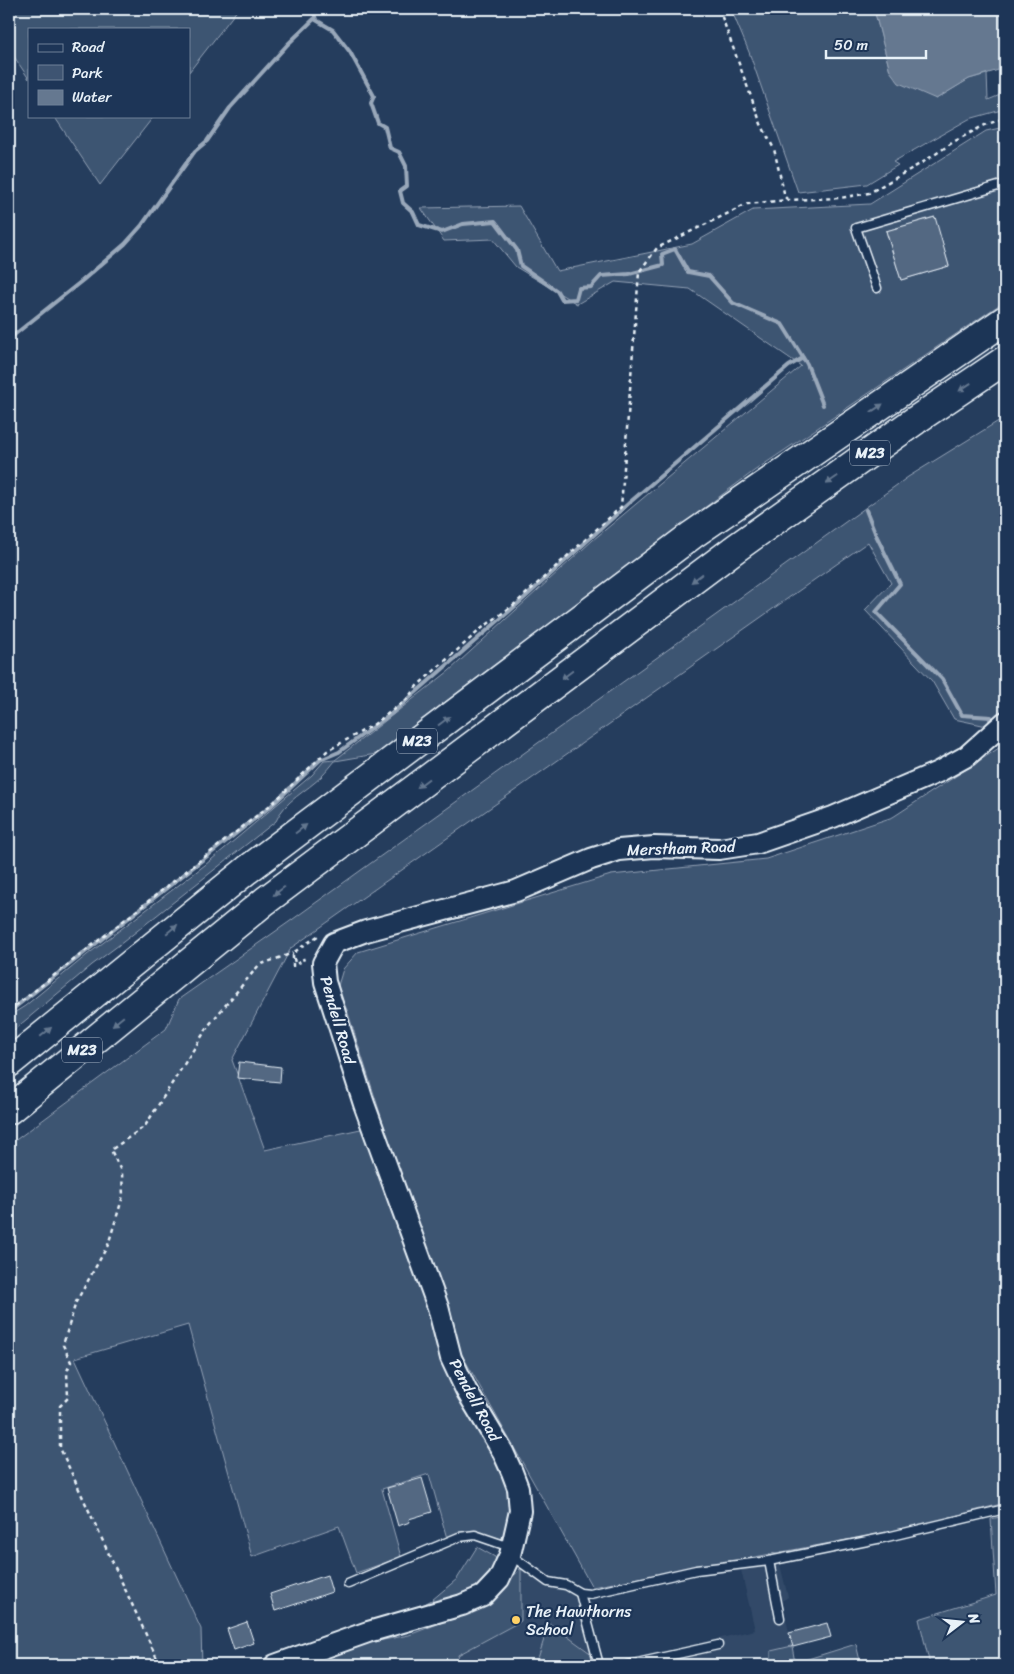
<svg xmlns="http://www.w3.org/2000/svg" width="1014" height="1674" font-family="Sriracha,sans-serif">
<rect width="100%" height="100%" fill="#253d5d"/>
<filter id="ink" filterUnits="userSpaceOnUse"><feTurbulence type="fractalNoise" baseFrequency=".02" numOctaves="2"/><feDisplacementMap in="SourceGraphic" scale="10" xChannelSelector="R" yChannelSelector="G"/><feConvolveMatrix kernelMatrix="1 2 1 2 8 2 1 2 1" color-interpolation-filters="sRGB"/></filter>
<g filter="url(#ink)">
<g fill="#334a68">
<polygon points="780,1565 788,1597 782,1601 792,1646 771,1651 771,1665 606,1665 755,1630 741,1570"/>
<polygon points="521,1568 578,1595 595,1665 302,1665 347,1647 409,1635 487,1605"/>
</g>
<g fill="#3e5472" stroke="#93a2b5" fill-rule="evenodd">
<polygon points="9,9 238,9 189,72 189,29 29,29 29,79 9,49"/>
<polygon points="731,9 822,9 819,14 823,9 874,9 890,71 936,99 969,79 987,74 988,100 1005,93 1005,109 969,119 893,162 898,165 867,184 798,192 749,52"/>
<polygon points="54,116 154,116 100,185"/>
<path d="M1005,127V301L754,471L603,583L376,754L335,761C331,766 327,771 322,776C307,791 284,801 276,821L123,942L92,965L9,1034V1016L25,1006L87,955L205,865L312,775L324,761L335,760L449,671L593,540L801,366L690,289L615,282L577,304L516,267L493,239L444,241L421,208L519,206L557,271L692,244L753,210L870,204L986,131ZM934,217L949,266L901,280L886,231Z"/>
<polygon points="1005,417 1005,711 987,726 954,719 932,681 865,610 891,583 868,542 291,948 232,1060 265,1150 365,1128 510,1483 514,1515 506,1545 475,1535 448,1542 429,1474 382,1489 401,1557 356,1573 339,1526 252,1557 188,1325 75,1358 201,1629 202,1665 9,1665 9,1145 166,1029 179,999 289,922 908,477"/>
<polygon points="1005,744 1005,1503 950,1517 950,1521 592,1587 451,1335 347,1010 337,989 343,969 358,952 611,875 766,859 893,817"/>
<polygon points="1005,1516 1005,1659 1003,1665 930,1665 919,1619 996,1595 991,1519"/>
<polygon points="477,1547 495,1557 498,1565 482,1586 453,1602 401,1616 432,1600 457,1579"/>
<polygon points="521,1568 521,1621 458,1655 460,1665 302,1665 347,1647 409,1635 487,1605"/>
<polygon points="549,1623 593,1655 595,1665 536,1665"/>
<polygon points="856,1644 861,1665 771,1665 771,1651 792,1646 795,1663"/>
</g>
<polygon fill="#657890" stroke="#99a8ba" points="874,9 1005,9 1005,68 969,79 936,99 899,83 890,71"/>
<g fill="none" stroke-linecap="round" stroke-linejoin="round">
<g stroke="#99a8ba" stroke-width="4">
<polyline points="313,9 316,20 333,30 350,52 374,96 371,103 378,123 385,127 390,148 399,152 406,166 407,186 400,191 403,203 413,212 419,225 442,232 463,224 495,221 517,250 521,266 557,291 562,300 576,299 579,288 591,287 601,276 629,274 663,265 662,254 675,249 688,272 709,276 733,303 782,324 807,364 823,405"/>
<polyline points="9,339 83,280 125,244 142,225 195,151 207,141 230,108 288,44 315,18"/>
<polyline points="866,510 876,535 900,584 876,612 942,679 962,715 991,717 990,720"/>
<polyline points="9,1012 271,806 320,760 339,752 391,714 521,601 629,503 789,366 803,358"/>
</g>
</g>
<g fill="#536782" stroke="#e8f1f8">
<polygon points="935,217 949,266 901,280 886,231"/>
<polygon points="239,1062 281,1067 280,1082 237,1078"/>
<polygon points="422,1478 432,1512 409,1519 410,1522 398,1526 387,1488"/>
<polygon points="327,1575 332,1592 275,1611 270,1594"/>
<polygon points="247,1622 254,1643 234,1650 227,1629"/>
<polygon points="827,1623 831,1637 793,1647 789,1633"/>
</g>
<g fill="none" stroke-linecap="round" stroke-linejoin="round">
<g stroke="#e8f1f8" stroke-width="11">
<g id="service">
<polyline points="877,288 856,228 1005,184"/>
<polyline points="512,1556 548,1582 566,1585 580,1593 590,1594 696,1570 769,1561 887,1537 1005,1509"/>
<polyline points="769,1561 780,1618"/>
<polyline points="348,1584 459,1537 475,1535 510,1547"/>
<polyline points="580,1593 599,1665"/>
<polyline points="628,1665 718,1645"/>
</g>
</g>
<g stroke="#e8f1f8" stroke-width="24">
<polyline id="tertiary" points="275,1665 368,1632 462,1605 483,1596 499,1579 510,1555 520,1511 518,1488 512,1472 503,1452 466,1390 451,1358 438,1307 364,1104 325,982 323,963 334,943 366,931 516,891 591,859 619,850 654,847 719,849 758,843 833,817 938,772 967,756 1005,722"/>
</g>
<g stroke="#e8f1f8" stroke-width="31">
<g id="motorway">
<polyline points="9,1063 247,870 692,535 1005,320"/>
<polyline points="9,1110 265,901 736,548 916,420 1005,360"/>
</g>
</g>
<g stroke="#e8f1f8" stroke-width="2.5" stroke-dasharray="4 4" stroke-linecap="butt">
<polyline points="719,9 761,124 774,149 785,197 787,199"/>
<polyline points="294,958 295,964 304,961 303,958"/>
<polyline points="293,967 293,953 319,935"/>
<polyline points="9,1011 274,802 327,751 373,725 406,700 417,686 481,629 516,603 621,507 639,272 657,248 747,204 788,200 840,198 869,193 925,161 955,141 985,125 1005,118"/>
<polyline points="160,1665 60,1448 60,1406 68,1398 67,1371 71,1362 63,1345 76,1302 108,1245 123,1196 122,1173 111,1150 145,1126 209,1025 259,965 293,953"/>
</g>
<use href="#service" stroke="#1d3557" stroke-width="8"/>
<use href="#tertiary" stroke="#1d3557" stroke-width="20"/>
<use href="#motorway" stroke="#1d3557" stroke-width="28"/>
</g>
<defs><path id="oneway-solid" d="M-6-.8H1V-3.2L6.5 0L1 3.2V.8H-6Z" transform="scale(1.25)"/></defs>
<g fill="#64778f">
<use href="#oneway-solid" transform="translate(965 387) rotate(146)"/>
<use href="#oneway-solid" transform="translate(877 408) rotate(-34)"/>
<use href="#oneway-solid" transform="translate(832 480) rotate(145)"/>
<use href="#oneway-solid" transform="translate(697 578) rotate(143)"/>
<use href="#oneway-solid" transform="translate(567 675) rotate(143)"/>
<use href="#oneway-solid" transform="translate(444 721) rotate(-37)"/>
<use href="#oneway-solid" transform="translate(423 783) rotate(143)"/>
<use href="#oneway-solid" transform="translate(301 829) rotate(-37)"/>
<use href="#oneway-solid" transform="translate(279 891) rotate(143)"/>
<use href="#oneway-solid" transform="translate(172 929) rotate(-39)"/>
<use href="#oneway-solid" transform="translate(118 1021) rotate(141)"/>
<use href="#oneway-solid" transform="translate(46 1032) rotate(-40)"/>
</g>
</g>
<circle fill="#ffd166" stroke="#1d3557" stroke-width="2" cx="516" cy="1620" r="5"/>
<g text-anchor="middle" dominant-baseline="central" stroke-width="4.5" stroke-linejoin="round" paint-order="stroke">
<g fill="#1d3557" stroke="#abb9c8" stroke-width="1">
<rect x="850" y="440.5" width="40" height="25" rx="4"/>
<rect x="397" y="728.5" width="40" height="25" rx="4"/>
<rect x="62" y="1037.5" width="40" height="25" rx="4"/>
</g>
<g font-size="15" font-weight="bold" fill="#e8f1f8">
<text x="870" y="453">M23</text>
<text x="417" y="741">M23</text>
<text x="82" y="1050">M23</text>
</g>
<g font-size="16" fill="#e8f1f8" stroke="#1d3557">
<text transform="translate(681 848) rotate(-2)">Merstham Road</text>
<text transform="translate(338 1020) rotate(74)">Pendell Road</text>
<text transform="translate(475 1400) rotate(62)">Pendell Road</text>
</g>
<g font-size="16" fill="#e8f1f8" stroke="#1d3557" text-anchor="start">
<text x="526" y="1611">The Hawthorns<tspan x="526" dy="18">School</tspan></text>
</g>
</g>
<rect width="1014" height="1674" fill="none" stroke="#1d3557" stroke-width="30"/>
<rect x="15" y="15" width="984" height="1644" fill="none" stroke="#e8f1f8" stroke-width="2" filter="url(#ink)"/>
<rect x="28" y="28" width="162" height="90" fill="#1d3557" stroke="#6e8097"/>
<rect x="38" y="44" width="25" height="8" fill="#1d3557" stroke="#6e8097"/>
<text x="72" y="52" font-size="15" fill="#e8f1f8">Road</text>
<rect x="38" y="65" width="25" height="15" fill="#3e5472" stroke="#6e8097"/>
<text x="72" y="78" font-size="15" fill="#e8f1f8">Park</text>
<rect x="38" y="90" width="25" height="15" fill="#657890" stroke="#6e8097"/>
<text x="72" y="102" font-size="15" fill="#e8f1f8">Water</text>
<g transform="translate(962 1622) rotate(74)" stroke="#1d3557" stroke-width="4" paint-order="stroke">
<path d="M0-4L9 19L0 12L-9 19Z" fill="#e8f1f8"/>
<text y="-8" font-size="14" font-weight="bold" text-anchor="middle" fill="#e8f1f8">N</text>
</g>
<path d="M826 50v8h100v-8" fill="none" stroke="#e8f1f8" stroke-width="2.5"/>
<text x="834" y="50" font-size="15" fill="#e8f1f8" stroke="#1d3557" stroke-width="4" paint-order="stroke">50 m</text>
</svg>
